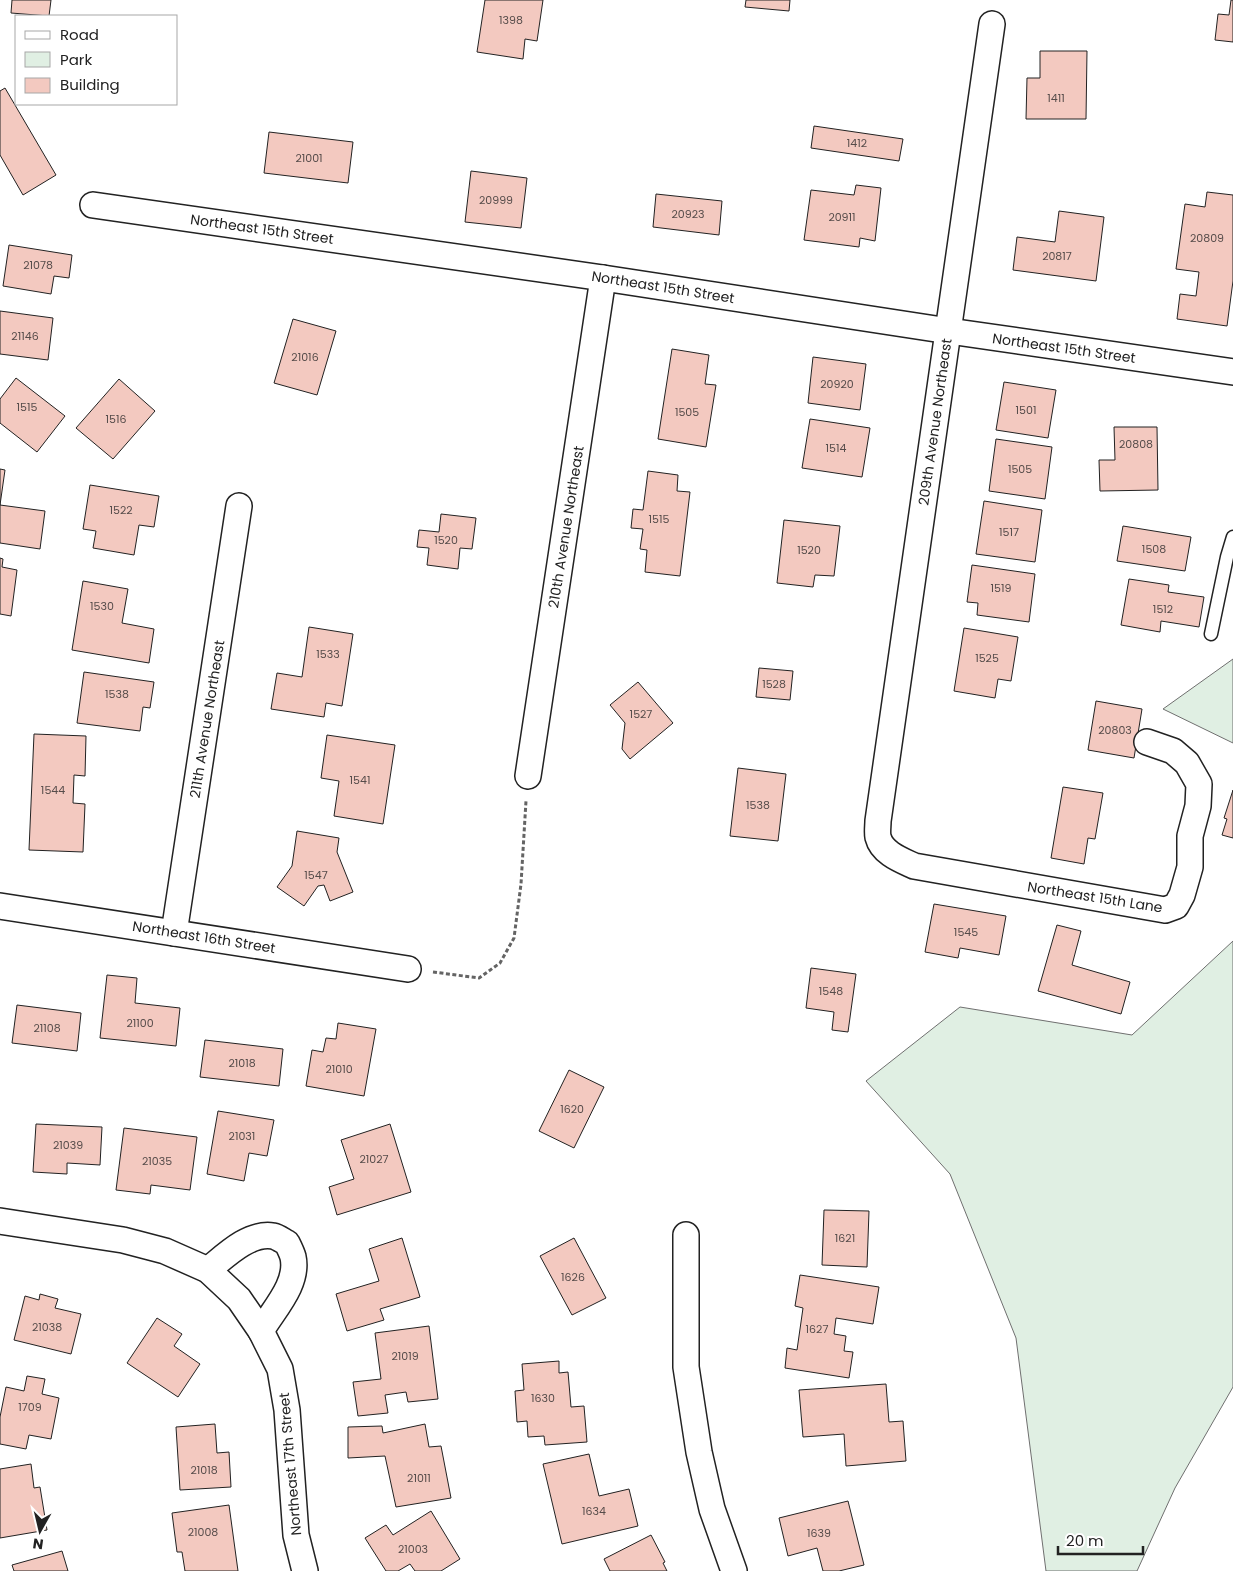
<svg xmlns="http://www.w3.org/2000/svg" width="1233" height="1571" font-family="Poppins,sans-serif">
<rect width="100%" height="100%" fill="#fff"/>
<g fill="#e0efe3" stroke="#6f6f6f">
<polygon points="1233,659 1233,743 1163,709"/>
<polygon points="1233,941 1233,1387 1175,1488 1137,1571 1046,1571 1016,1338 950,1174 866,1081 960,1007 1132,1035"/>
</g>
<g fill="#f3c9c0" stroke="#222">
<polygon points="12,0 51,0 49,16 11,13"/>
<polygon points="485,0 543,0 537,41 525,39 523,59 477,52"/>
<polygon points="746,0 790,0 789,11 745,7"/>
<polygon points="1231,0 1233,0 1233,42 1215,40 1218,14 1229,15"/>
<polygon points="1040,51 1087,51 1086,119 1026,119 1027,78 1040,78"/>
<polygon points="5,88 56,175 23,195 0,155 0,91"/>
<polygon points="814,126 903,139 899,161 811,148"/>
<polygon points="269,132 353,142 348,183 264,173"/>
<polygon points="471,171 527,178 521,228 465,222"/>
<polygon points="856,185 881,188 875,241 860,238 859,247 804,240 811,190 854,195"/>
<polygon points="1207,192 1233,195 1233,281 1227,326 1177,319 1180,294 1196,296 1199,272 1176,269 1185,204 1205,207"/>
<polygon points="656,194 722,201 719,235 653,227"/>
<polygon points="1059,211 1104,217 1096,281 1013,270 1017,237 1055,242"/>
<polygon points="9,245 72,255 69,278 54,276 51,294 3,286"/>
<polygon points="0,311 53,318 48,360 0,354"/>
<polygon points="293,319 336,331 317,395 274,383"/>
<polygon points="672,349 709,355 705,384 716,385 706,447 658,439"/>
<polygon points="813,357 866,364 860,410 808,403"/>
<polygon points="16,378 65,416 37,452 0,423 0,399"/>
<polygon points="119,379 155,411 113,459 76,428"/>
<polygon points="1004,382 1056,390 1048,438 996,430"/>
<polygon points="810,419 870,428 862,477 802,468"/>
<polygon points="1114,427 1157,427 1158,490 1100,491 1099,460 1115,460"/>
<polygon points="996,439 1052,447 1045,499 989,491"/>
<polygon points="0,469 5,470 0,505 45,511 40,549 0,543"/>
<polygon points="648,471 678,475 677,491 690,492 680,576 645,572 647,550 640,549 643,529 631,528 633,509 643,510"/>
<polygon points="90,485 159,496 154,527 139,525 134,555 93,548 96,531 83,529"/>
<polygon points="984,501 1042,510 1035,562 976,554"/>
<polygon points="441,514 476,518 472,549 460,548 458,569 427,565 429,548 417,547 419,530 439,532"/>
<polygon points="784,520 840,526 834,576 815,575 813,587 777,583"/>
<polygon points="1123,526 1191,537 1185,571 1117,561"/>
<polygon points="0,558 3,559 2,567 17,570 11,616 0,614"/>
<polygon points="972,565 1035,574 1029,622 977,615 978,603 967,602"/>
<polygon points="1129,579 1169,585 1168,592 1204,597 1199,627 1161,621 1160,632 1121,625"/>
<polygon points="83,581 128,589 122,623 154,629 149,663 72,650"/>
<polygon points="309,627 353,634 342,706 326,703 324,717 271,709 277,673 302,677"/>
<polygon points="964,628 1018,637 1011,681 998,679 995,698 954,691"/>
<polygon points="759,668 793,671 790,700 756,697"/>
<polygon points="84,672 154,682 150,708 143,707 140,731 77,723"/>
<polygon points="638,682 673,723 630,759 622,749 625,723 610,705"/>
<polygon points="1096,701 1142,709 1134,758 1088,750"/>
<polygon points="34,734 86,736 85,776 74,775 73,803 85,804 83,852 29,850"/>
<polygon points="327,735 395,745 383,824 334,816 339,781 321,778"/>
<polygon points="738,768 786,774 778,841 730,836"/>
<polygon points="1063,787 1103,793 1095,839 1088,838 1084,864 1051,858"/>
<polygon points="1233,790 1233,838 1222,835 1227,819 1224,818"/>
<polygon points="297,831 339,838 337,852 353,892 330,901 324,885 318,886 304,906 277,887 292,866"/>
<polygon points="934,904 1006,916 999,955 960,948 958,958 925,952"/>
<polygon points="1057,925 1081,931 1072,965 1130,982 1121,1014 1038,991"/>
<polygon points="811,968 856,974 848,1032 832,1030 834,1012 806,1008"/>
<polygon points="107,975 137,978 135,1003 180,1008 176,1046 100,1038"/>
<polygon points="17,1005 81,1013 77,1051 12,1043"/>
<polygon points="338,1023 376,1029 364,1096 306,1086 312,1050 323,1052 326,1038 336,1039"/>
<polygon points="205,1040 283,1049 279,1086 200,1077"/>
<polygon points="569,1070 604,1087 574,1148 539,1131"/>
<polygon points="218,1111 274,1120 267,1156 249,1153 244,1181 207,1174"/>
<polygon points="36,1124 102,1127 100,1165 67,1163 67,1174 33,1172"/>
<polygon points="390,1124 411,1192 337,1215 329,1187 354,1179 341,1140"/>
<polygon points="124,1128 197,1137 190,1190 151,1185 150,1194 116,1190"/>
<polygon points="824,1210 869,1211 867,1267 822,1265"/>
<polygon points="402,1238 420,1297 380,1309 384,1320 347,1331 336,1294 379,1281 369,1249"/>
<polygon points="574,1238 606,1298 572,1315 540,1256"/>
<polygon points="800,1275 879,1287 873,1324 836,1318 834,1334 846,1336 844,1351 853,1352 849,1378 785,1368 787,1348 797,1350 803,1308 795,1306"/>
<polygon points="40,1294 58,1299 55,1308 81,1314 71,1354 14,1340 25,1296 39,1300"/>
<polygon points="157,1318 182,1334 174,1346 200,1364 178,1397 127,1363"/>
<polygon points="429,1326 438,1399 408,1402 406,1392 385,1395 388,1413 358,1416 353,1382 381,1379 375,1333"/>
<polygon points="559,1361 559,1373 568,1372 571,1407 584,1406 587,1442 545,1445 544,1436 528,1437 527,1421 517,1422 515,1391 524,1390 522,1364"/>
<polygon points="27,1376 45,1379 42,1394 59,1398 51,1439 29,1435 26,1449 0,1444 0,1417 6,1387 24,1391"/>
<polygon points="886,1384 889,1422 903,1421 906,1461 846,1466 844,1434 803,1437 799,1390"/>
<polygon points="215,1424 217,1453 229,1452 231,1487 180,1490 176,1427"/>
<polygon points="425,1424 429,1447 441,1446 451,1498 396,1507 385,1456 348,1458 348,1427 382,1426 383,1433"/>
<polygon points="589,1454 599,1496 629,1489 638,1526 562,1544 543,1464"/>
<polygon points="31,1464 34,1488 40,1487 47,1530 0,1538 0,1469"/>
<polygon points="848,1501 864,1565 839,1571 823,1571 817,1548 788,1556 779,1518"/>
<polygon points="229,1505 238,1571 185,1571 182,1552 177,1552 172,1513"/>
<polygon points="431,1511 460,1559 441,1571 415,1571 410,1564 398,1571 386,1571 365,1538 386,1525 393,1535"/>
<polygon points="651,1535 665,1562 663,1563 667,1571 610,1571 604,1559"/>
<polygon points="62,1551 68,1571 14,1571 12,1565"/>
</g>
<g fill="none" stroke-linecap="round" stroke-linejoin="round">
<g stroke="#222" stroke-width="15">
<polyline id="service" points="1211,634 1227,557 1233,537"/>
</g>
<g stroke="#222" stroke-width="28">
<g id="minor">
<path d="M992,24L878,821C878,826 877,832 878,837C882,853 901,860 914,866L1165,910L1176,906L1182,895L1190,867V836L1198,806L1199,784L1187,763L1173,751L1147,742"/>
<polyline points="93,205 603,278 949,331 1233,372"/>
<polyline points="528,776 603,278"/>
<polyline points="0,906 408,969"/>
<polyline points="174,933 239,506"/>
<polyline points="0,1221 123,1240 165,1251 208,1270 239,1299 261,1331 280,1369 287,1410 296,1535 305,1571"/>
<polyline points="686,1235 686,1367 699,1452 712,1509 734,1571"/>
<path d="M208,1270C225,1256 249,1232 273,1236C278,1237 283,1241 287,1243C289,1247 292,1253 293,1257C299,1284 273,1310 261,1331"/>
</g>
</g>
<polyline stroke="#646464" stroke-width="3" stroke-dasharray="4 2.5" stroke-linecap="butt" points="433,972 479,978 500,963 514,938 521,884 526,801"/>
<use href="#service" stroke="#fff" stroke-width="12"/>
<use href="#minor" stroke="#fff" stroke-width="25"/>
</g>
<g text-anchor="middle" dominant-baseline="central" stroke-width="4" stroke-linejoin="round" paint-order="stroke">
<g font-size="11" fill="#564c4a">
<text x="511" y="20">1398</text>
<text x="1056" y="98">1411</text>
<text x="857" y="143">1412</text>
<text x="309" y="158">21001</text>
<text x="496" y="200">20999</text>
<text x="688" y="214">20923</text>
<text x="842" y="217">20911</text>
<text x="1207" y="238">20809</text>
<text x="1057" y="256">20817</text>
<text x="38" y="265">21078</text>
<text x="25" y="336">21146</text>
<text x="305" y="357">21016</text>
<text x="837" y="384">20920</text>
<text x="27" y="407">1515</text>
<text x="1026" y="410">1501</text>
<text x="687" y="412">1505</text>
<text x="116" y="419">1516</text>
<text x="1136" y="444">20808</text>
<text x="836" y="448">1514</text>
<text x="1020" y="469">1505</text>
<text x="121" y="510">1522</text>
<text x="659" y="519">1515</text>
<text x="1009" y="532">1517</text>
<text x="446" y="540">1520</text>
<text x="1154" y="549">1508</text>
<text x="809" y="550">1520</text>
<text x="1001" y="588">1519</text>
<text x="102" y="606">1530</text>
<text x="1163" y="609">1512</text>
<text x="328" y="654">1533</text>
<text x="987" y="658">1525</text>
<text x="774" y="684">1528</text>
<text x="117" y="694">1538</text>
<text x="641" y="714">1527</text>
<text x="1115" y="730">20803</text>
<text x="360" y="780">1541</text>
<text x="53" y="790">1544</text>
<text x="758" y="805">1538</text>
<text x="316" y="875">1547</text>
<text x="966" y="932">1545</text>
<text x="831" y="991">1548</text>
<text x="140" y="1023">21100</text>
<text x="47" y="1028">21108</text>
<text x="242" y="1063">21018</text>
<text x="339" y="1069">21010</text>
<text x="572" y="1109">1620</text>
<text x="242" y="1136">21031</text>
<text x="68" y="1145">21039</text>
<text x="374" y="1159">21027</text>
<text x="157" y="1161">21035</text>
<text x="845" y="1238">1621</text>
<text x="573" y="1277">1626</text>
<text x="47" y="1327">21038</text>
<text x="817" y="1329">1627</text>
<text x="405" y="1356">21019</text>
<text x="543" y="1398">1630</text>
<text x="30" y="1407">1709</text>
<text x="204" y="1470">21018</text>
<text x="419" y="1478">21011</text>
<text x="594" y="1511">1634</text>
<text x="203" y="1532">21008</text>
<text x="819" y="1533">1639</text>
<text x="413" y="1549">21003</text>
</g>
<g font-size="14" fill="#222" stroke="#fff">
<text transform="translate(262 229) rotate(8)">Northeast 15th Street</text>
<text transform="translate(663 287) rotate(9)">Northeast 15th Street</text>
<text transform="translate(1064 348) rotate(8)">Northeast 15th Street</text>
<text transform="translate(935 422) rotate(-82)">209th Avenue Northeast</text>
<text transform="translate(566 527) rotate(-81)">210th Avenue Northeast</text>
<text transform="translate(207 719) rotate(-81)">211th Avenue Northeast</text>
<text transform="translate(1095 897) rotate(9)">Northeast 15th Lane</text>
<text transform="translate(204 937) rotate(9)">Northeast 16th Street</text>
<text transform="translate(290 1464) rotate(-95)">Northeast 17th Street</text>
</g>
</g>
<rect x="15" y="15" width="162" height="90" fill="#ffffff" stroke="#a7a7a7"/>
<rect x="25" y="31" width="25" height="8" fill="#ffffff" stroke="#a7a7a7"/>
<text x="60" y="40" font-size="15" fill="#222222">Road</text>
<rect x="25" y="52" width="25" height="15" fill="#e0efe3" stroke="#a7a7a7"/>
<text x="60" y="65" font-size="15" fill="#222222">Park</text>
<rect x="25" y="78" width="25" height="15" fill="#f3c9c0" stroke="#a7a7a7"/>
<text x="60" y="90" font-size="15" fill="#222222">Building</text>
<g transform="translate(40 1531) rotate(188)" stroke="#ffffff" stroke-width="4" paint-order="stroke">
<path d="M0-4L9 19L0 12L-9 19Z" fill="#222222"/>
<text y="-8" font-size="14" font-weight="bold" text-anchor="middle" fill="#222222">N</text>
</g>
<path d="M1058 1546v8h85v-8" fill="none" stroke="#222222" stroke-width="2.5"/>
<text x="1066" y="1546" font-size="15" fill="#222222" stroke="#ffffff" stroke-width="4" paint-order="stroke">20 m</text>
</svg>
